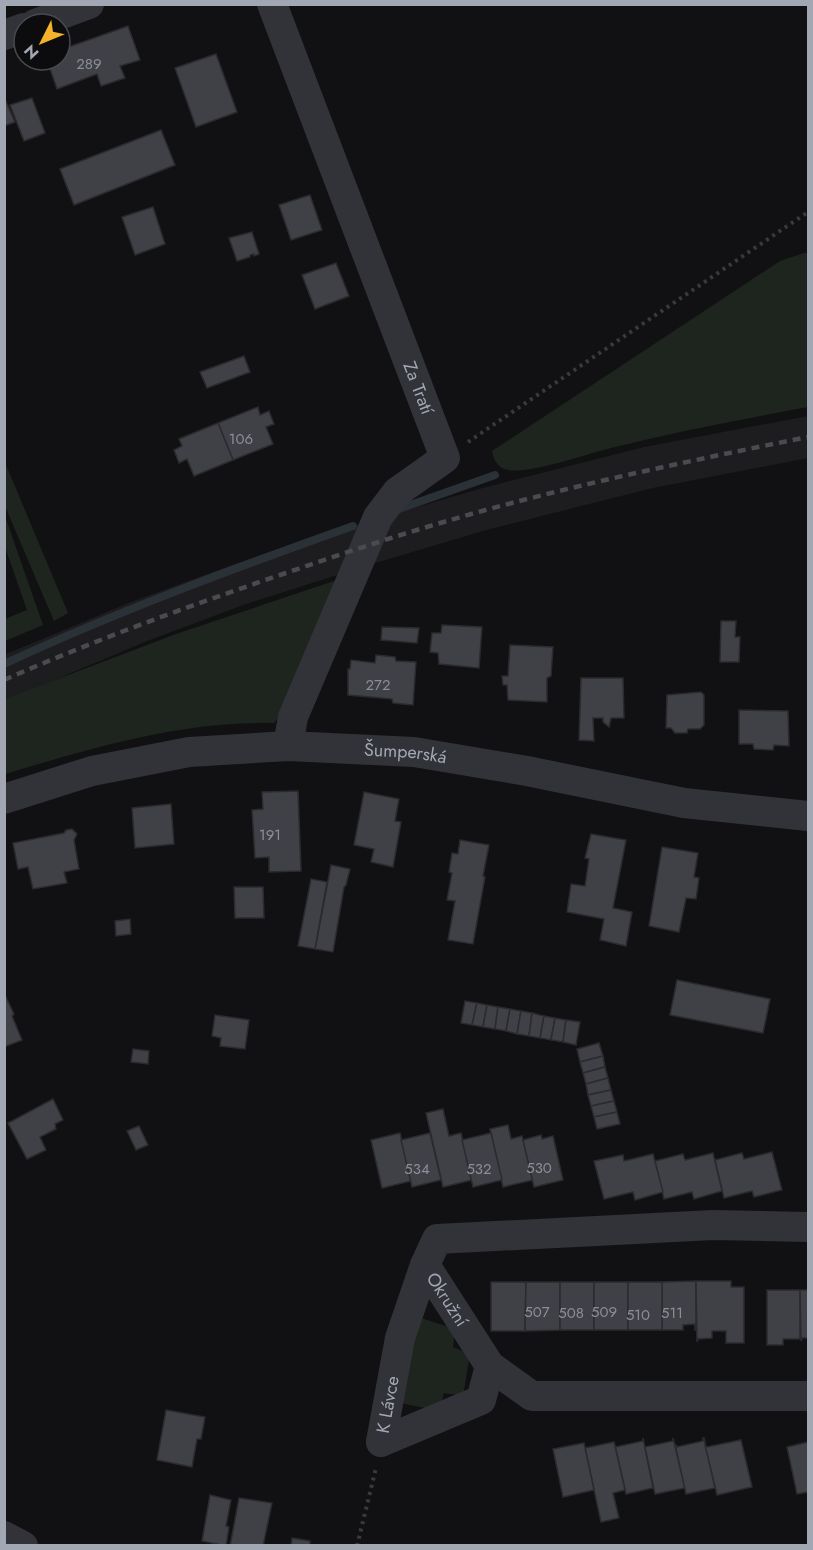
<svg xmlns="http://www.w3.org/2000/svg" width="813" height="1550" font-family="Jost,sans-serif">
<rect width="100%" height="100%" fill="#111113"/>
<polygon fill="#1d1d20" points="808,416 808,458 653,488 490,529 372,564 246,604 147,641 5,701 4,655 131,602 232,565 359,524 479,489 644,447"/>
<g fill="#1d251e">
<path d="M804,253H808V407C743,419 676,432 611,448C587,454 530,474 508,470C498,468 494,461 492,451L780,261Z"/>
<polygon points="4,460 68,613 54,621 5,506"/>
<polygon points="5,516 43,625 5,641 5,619 27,610 5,547"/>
<path d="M340,579L282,714L274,723C181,721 92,748 5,774V699L176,634Z"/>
<polygon points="412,1315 455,1329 453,1347 470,1354 463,1396 444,1393 440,1411 395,1402"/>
</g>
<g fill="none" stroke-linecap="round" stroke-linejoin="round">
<g stroke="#2a3238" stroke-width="8">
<polyline points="399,509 495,475"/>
<path d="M4,664C118,611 235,568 353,526"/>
</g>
</g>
<g fill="#404146" stroke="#2b2b2f" stroke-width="1.5">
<polygon points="128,26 140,60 120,66 125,78 101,86 97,74 57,89 47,60 60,60 60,50"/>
<polygon points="216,54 237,112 196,127 175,68"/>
<polygon points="4,97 15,122 4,126"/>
<polygon points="32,98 45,133 24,141 10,105"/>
<polygon points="161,130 175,165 74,205 60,169"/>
<polygon points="310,195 322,230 291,240 279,205"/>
<polygon points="153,207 165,244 135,255 122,217"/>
<polygon points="252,232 259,254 254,256 254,254 250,255 250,257 237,261 229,238"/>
<polygon points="336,263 349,296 315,309 302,275"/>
<polygon points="244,356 250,372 207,388 200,372"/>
<polygon points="258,407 260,415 269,411 274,424 266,427 273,444 233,460 218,423"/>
<polygon points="218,423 233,460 194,476 187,459 179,463 174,450 182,446 179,439"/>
<polygon points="721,621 736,621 735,637 740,637 739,662 720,662"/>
<polygon points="442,625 482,627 479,668 439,664 438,653 430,652 432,633 441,633"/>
<polygon points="382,627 419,628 417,643 381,640"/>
<polygon points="510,645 553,647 551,676 547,678 547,702 508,700 507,685 503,685 502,676 508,676"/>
<polygon points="376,655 395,657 396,661 416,662 413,705 393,703 392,699 348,695 348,669 350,669 351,660 375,663"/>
<polygon points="581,678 623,678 624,718 611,718 609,727 603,722 603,718 593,718 594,741 579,740"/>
<polygon points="701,692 704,695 704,725 700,729 688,729 687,733 675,733 671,728 666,728 667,695"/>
<polygon points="739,710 788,711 789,746 774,745 773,750 754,749 753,744 739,744"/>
<polygon points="298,791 301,871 269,872 269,857 255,858 252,810 263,809 262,792"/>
<polygon points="364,792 399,799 395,821 401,822 393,867 371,862 374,849 354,845"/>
<polygon points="171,804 174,844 135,848 132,808"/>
<polygon points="72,829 77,834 74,840 79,869 64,872 67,883 33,889 28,867 18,869 13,843 64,833 66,830"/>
<polygon points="591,834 626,840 613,908 632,912 626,946 600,940 604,919 567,912 571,884 585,886 589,859 585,858"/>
<polygon points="460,840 489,845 483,876 485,877 473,944 448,940 455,901 447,900 452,873 449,872 452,853 458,854"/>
<polygon points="662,847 698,853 694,877 699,878 696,899 686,898 679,932 649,926"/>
<polygon points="331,865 350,869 346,885 344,887 333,952 315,949"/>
<polygon points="311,879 327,882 315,949 298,946"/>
<polygon points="234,887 263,887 264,918 235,918"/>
<polygon points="130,919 131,934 116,936 115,921"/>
<polygon points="677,980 770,999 763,1033 670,1015"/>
<polygon points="4,993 14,1014 12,1016 22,1040 4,1047"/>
<polygon points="465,1001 477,1003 472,1025 461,1023"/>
<polygon points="477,1003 487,1005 483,1027 472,1025"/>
<polygon points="487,1005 498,1007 495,1029 483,1027"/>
<polygon points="498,1007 510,1009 506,1031 495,1029"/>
<polygon points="510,1009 521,1011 517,1034 506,1031"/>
<polygon points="521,1011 532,1013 529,1036 517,1034"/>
<polygon points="532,1013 544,1016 540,1038 529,1036"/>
<polygon points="215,1015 249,1020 245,1049 220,1046 221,1038 212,1036"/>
<polygon points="544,1016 555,1018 551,1040 540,1038"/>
<polygon points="555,1018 566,1020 563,1042 551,1040"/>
<polygon points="566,1020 580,1022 576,1045 563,1042"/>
<polygon points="599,1043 603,1056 580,1062 577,1049"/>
<polygon points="133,1049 149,1051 148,1064 131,1062"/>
<polygon points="603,1056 605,1067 583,1073 580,1062"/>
<polygon points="605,1067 608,1078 586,1084 583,1073"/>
<polygon points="608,1078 611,1090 588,1095 586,1084"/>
<polygon points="611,1090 614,1101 591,1106 588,1095"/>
<polygon points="53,1099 63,1120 55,1124 56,1129 40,1137 46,1150 27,1159 8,1123"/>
<polygon points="614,1101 617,1112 594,1117 591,1106"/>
<polygon points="443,1109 449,1136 461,1133 472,1180 443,1187 426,1113"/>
<polygon points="617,1112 620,1124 597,1129 594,1117"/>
<polygon points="508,1125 511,1139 522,1136 533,1180 503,1187 490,1129"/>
<polygon points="139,1126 148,1145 136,1150 127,1131"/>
<polygon points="400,1133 411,1181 382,1188 371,1140"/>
<polygon points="430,1133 441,1180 412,1187 401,1140"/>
<polygon points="491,1133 502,1180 473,1187 462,1140"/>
<polygon points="541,1135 542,1139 553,1136 563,1180 534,1187 523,1140"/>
<polygon points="772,1152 782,1190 754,1197 752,1191 724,1198 715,1160 742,1153 744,1159"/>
<polygon points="713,1153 722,1191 694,1199 692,1192 664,1199 655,1161 683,1154 685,1160"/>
<polygon points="653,1154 663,1192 635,1200 633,1192 604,1199 594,1161 623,1155 624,1161"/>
<polygon points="696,1281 696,1330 695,1330 695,1324 683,1325 683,1330 662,1330 662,1282"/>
<polygon points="696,1281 731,1281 731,1287 744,1287 744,1343 726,1343 726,1331 712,1331 712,1338 698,1339 697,1342"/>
<polygon points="491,1282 526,1282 525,1331 491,1331"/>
<polygon points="526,1282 560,1282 560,1330 525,1331"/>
<rect x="560" y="1282" width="34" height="48"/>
<rect x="594" y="1282" width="34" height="48"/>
<rect x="628" y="1282" width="34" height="48"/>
<polygon points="767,1290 800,1290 800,1339 783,1339 783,1345 767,1345"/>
<polygon points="800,1290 808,1290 808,1338 802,1338 801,1341"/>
<polygon points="166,1410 205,1417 201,1439 197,1439 192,1467 157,1460"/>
<polygon points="643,1438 653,1488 626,1494 615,1445 616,1447 643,1441"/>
<polygon points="673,1438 685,1488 655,1494 645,1447 673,1441"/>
<polygon points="703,1438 704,1438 715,1488 686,1494 675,1444 677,1447 703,1441"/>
<polygon points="741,1440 752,1487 717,1495 705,1445 707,1447"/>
<polygon points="614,1442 625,1490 613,1493 619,1518 601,1522 585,1448"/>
<polygon points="808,1442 808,1492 797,1494 787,1447"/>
<polygon points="584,1443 594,1490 563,1497 553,1449"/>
<polygon points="210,1495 231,1500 226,1526 229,1527 226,1546 202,1541"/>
<polygon points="239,1498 272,1503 263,1546 230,1546"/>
<polygon points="292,1538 310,1541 310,1546 291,1546"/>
</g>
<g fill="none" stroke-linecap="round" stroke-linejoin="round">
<g stroke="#383a3f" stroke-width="4" stroke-dasharray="3 4.5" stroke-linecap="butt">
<polyline points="468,442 808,212"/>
<polyline points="357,1546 376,1468"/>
</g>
<g stroke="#323338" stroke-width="30">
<path id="s1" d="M272,4L445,458L397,492L378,517L293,717L288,746"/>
<polyline points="35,24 89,4"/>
<polyline points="4,35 24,28"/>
<path id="s2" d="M4,799L92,771L189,752L288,746L414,752L527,771L684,803L808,816"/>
<path id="s3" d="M808,1227L713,1225L437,1239L425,1265L490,1366L532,1396H808"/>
<path id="s4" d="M381,1442L400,1338L425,1265"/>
<polyline points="381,1442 481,1400 490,1366"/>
<polyline points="4,1536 23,1546"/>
</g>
<path stroke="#494b51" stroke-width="4.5" stroke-dasharray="8 6" stroke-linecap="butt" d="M4,680C95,640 189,606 283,574C358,548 432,524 508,504C607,478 708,457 808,437"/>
</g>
<g text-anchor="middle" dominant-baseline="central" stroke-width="4.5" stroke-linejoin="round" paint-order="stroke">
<g font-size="15" fill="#8a8e98">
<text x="89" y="64">289</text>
<text x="241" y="439">106</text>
<text x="378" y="685">272</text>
<text x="270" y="835">191</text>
<text x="539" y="1168">530</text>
<text x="417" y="1169">534</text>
<text x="479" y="1169">532</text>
<text x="537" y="1312">507</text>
<text x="604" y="1312">509</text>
<text x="571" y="1313">508</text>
<text x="672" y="1313">511</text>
<text x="638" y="1315">510</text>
</g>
<g font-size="18" fill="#a2a7b4" stroke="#0c0c0e">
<text stroke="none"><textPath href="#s1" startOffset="411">Za Tratí</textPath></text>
<text stroke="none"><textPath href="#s2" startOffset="408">Šumperská</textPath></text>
<text stroke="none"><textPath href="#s3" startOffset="441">Okružní</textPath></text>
<text stroke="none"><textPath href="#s4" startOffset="38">K Lávce</textPath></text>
</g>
</g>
<rect width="813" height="1550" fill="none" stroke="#a2a7b4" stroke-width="12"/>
<g transform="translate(42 42) rotate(227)"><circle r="28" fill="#0c0c0e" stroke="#484a50" stroke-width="1.5"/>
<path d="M0-4.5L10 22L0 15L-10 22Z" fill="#f3b229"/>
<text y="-9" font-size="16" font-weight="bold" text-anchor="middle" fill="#a2a7b4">N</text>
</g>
</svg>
